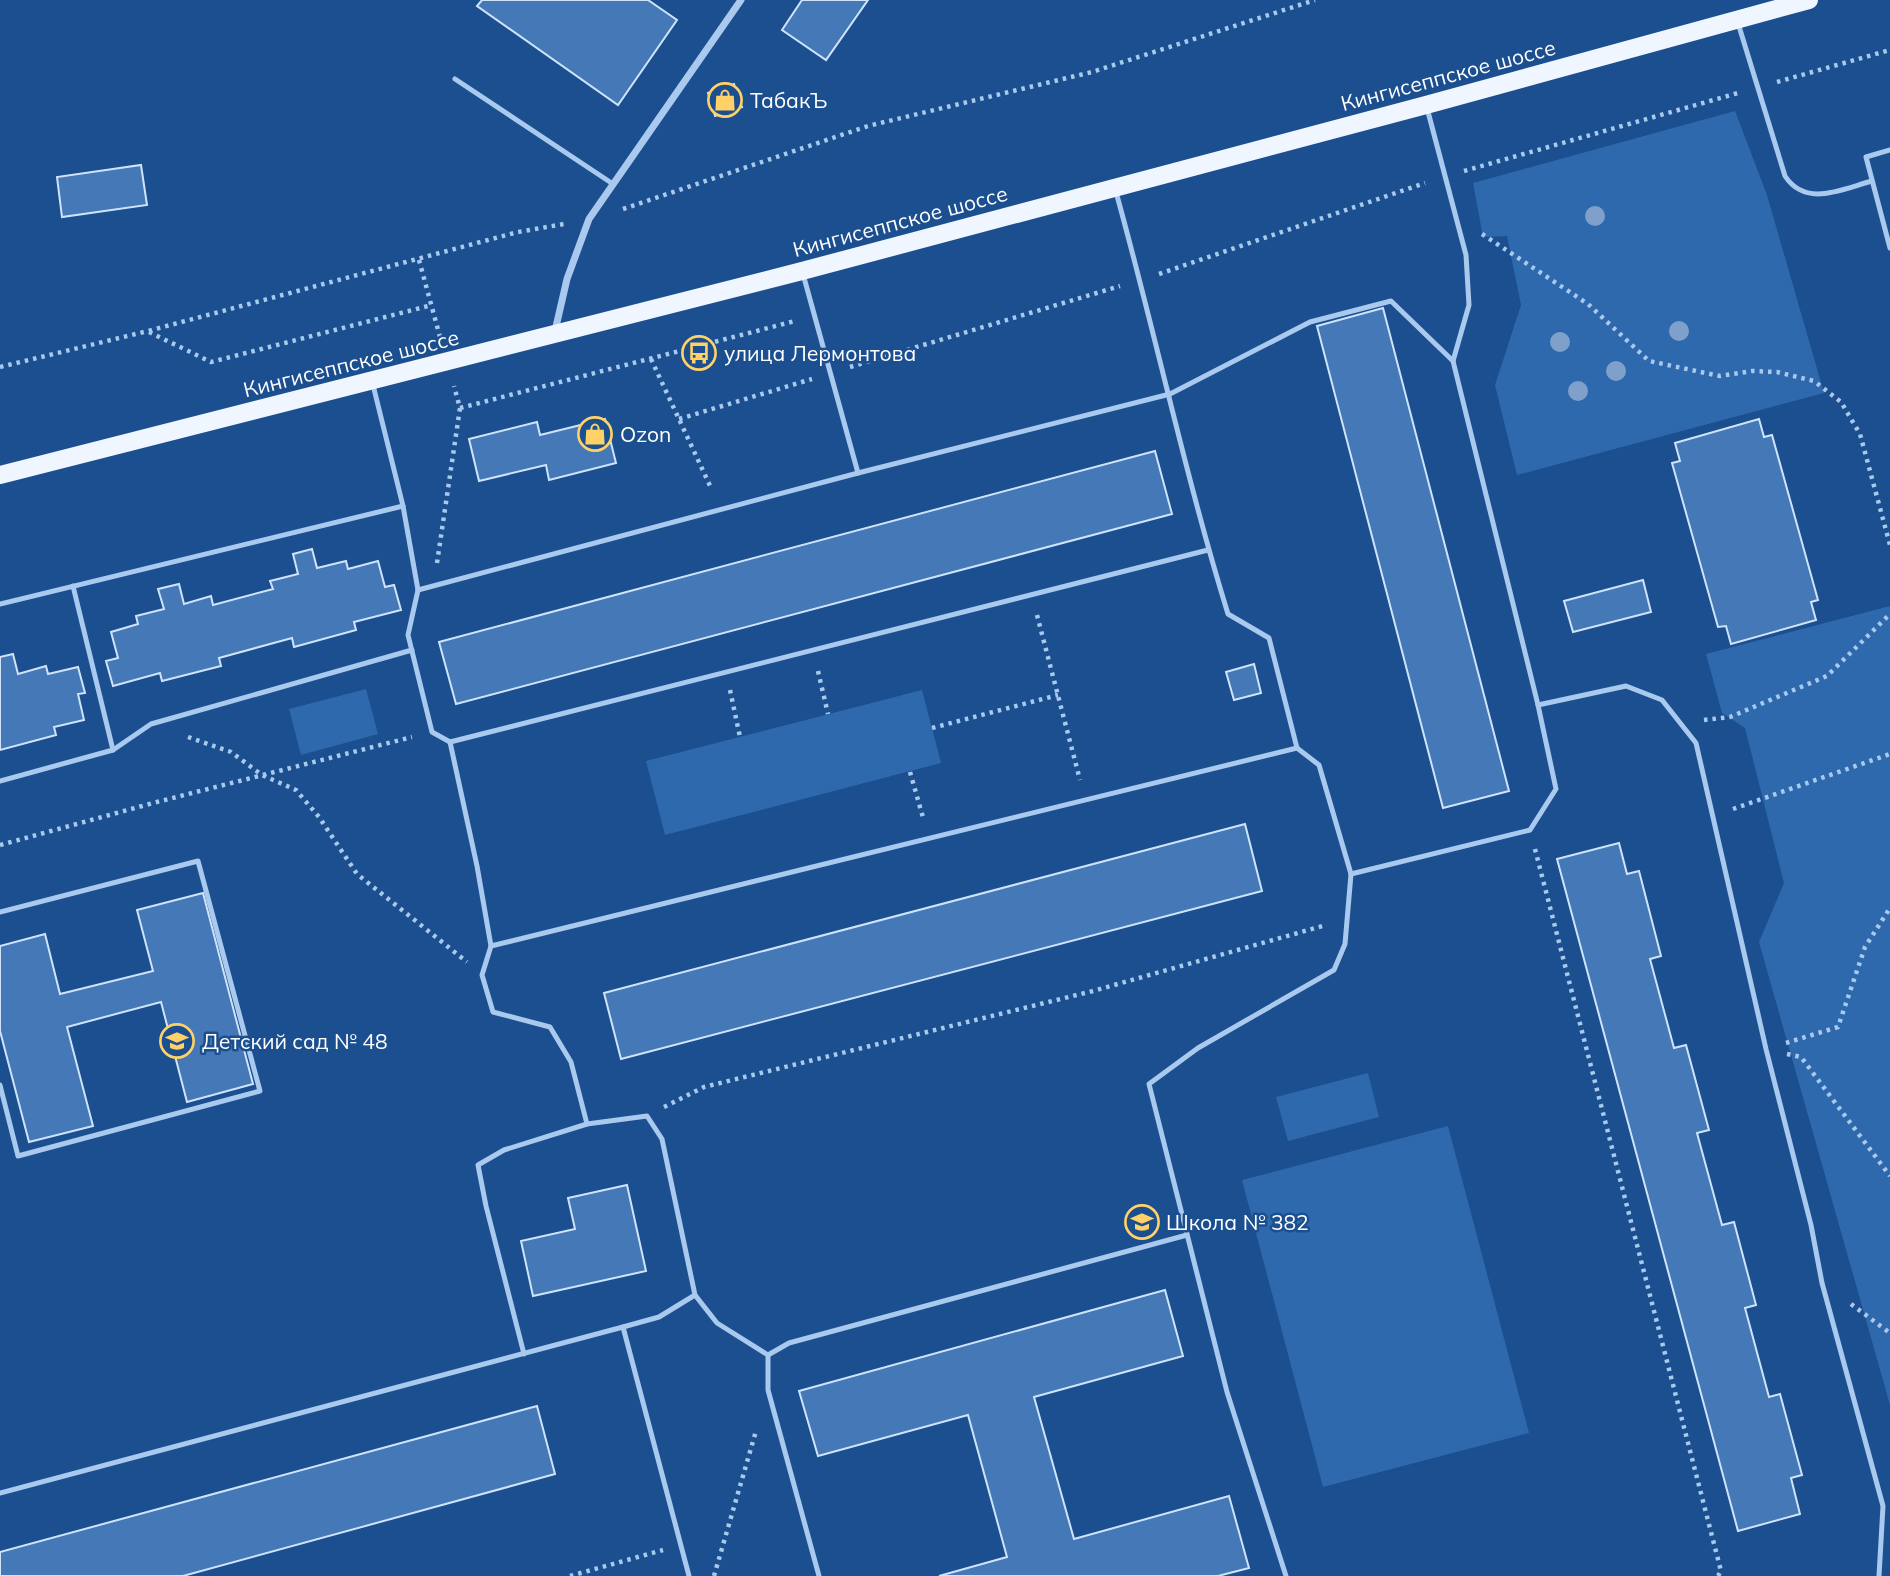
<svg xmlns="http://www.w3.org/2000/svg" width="1890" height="1576" font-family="Mulish,sans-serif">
<rect width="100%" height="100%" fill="#1b4f8f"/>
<g fill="#2e69ad">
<polygon points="1735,111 1767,195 1824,393 1517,475 1495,385 1521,305 1507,236 1483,237 1473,183"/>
<polygon points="1890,606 1890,1405 1759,942 1784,883 1745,728 1722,713 1706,654"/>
<polygon points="366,689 378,734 301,755 289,709"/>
<polygon points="922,690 941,763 665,835 646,761"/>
<polygon points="1368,1073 1379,1117 1288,1141 1276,1097"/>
<polygon points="1448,1126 1529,1433 1323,1487 1242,1180"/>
</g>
<g fill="#4478b7" stroke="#cfe3fa" stroke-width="2">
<polygon points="482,0 648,0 677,20 618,105 477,6"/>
<polygon points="802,0 868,0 826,60 782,30"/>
<polygon points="734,84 742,107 715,116 708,93"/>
<polygon points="141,165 147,205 62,217 57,177"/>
<polygon points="1383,308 1509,791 1443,808 1317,326"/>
<polygon points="605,419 616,463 549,480 546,465 479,481 469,439 537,422 540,435"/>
<polygon points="1759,419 1764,437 1772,435 1818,600 1811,602 1816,620 1731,644 1726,626 1718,627 1672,463 1680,461 1675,443"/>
<polygon points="1155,451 1172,514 456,704 439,642"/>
<polygon points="312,549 317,568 346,561 348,569 378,561 385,587 394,585 401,610 354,622 356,630 294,647 292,638 219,658 221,666 162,681 160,673 113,686 106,661 118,658 111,632 138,624 136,616 164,609 158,589 179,584 184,604 211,596 213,605 273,589 270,581 298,574 293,554"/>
<polygon points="1643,580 1651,612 1573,632 1564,601"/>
<polygon points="13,654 18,674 46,666 48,674 78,667 85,693 78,694 84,720 54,727 56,735 0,750 0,657"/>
<polygon points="1254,664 1261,693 1234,700 1226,672"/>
<polygon points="1245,824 1262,891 621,1059 604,993"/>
<polygon points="1619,843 1627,874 1639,871 1661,956 1650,959 1674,1048 1686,1045 1709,1130 1697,1133 1722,1225 1734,1222 1756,1305 1745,1308 1769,1397 1780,1394 1802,1475 1791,1478 1800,1514 1738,1531 1557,859"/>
<polygon points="203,893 253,1084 187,1102 161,1002 67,1027 93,1126 29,1142 0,1031 0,946 45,934 60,994 153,971 137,910"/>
<polygon points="627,1185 646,1271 533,1296 521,1241 575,1229 568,1198"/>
<polygon points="1165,1290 1183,1356 1034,1397 1074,1539 1229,1496 1249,1568 1218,1576 939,1576 1007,1557 968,1415 818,1456 799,1391"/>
<polygon points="537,1406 555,1474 183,1576 0,1576 0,1552"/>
</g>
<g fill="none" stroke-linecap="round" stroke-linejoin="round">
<g stroke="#a9c9ee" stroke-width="4.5" stroke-dasharray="3.5 5" stroke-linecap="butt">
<polyline points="1777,82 1890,50"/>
<polyline points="1464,171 1738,93"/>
<polyline points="623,209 868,126 1092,72 1315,0"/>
<polyline points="1482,234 1588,304 1649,361 1720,376 1752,371 1777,372 1814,381 1841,402 1860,434 1890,545"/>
<polyline points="419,260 440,337"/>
<polyline points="1159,274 1425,183"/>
<polyline points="149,332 211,362 432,305"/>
<polyline points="651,359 712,490"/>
<polyline points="0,367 148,331 518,232 564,224"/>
<polyline points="850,367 1120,286"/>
<polyline points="460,408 795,321"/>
<polyline points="679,419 812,379"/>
<polyline points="437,563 460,408 454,386"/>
<polyline points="1037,615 1080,780"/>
<polyline points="818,671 828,714"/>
<polyline points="730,690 740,737"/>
<polyline points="1704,720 1730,717 1827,676 1890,614"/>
<polyline points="932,728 1058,695"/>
<polyline points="188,737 231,752 262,775 296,790 319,817 357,874 467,962"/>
<polyline points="910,772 924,821"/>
<polyline points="1733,809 1890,754"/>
<polyline points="0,845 153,803 412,737"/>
<polyline points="1535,849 1721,1571 1718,1576"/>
<polyline points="1786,1043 1838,1027 1865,947 1890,908"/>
<polyline points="1787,1054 1801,1057 1890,1176"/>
<polyline points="664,1107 704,1087 1093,991 1326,925"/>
<polyline points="1851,1304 1890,1333"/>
<polyline points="570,1576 663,1550"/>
<polyline points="714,1576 756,1431"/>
</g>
<g stroke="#a9c9ee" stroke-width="5">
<path d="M1738,23L1785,176C1806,208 1842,189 1872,181"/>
<polyline points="455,79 613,184"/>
<polyline points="1890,150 1866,157 1890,248"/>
<polyline points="803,274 858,473"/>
<polyline points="373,385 403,506 418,590 408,635 432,732 450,742 1208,550"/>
<polyline points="73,586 113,750"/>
<polyline points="418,590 858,473 1170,394 1310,322 1391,301 1453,361"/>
<polyline points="0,604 403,506"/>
<polyline points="1538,705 1626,686 1662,700 1696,743 1766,1049 1811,1225 1822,1283 1883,1506 1879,1576"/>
<polyline points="450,742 477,866 491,946 482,975 493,1012 550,1027 571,1062 587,1124 647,1116 662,1139 695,1295 717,1323 768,1355 768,1390 819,1576"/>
<polyline points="1297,748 1319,765 1351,874 1530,830 1556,789 1538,705 1453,361 1469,305 1466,255 1427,108"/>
<polyline points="0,781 113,750 151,724 412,650"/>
<polyline points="0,912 198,861 260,1091 18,1156 0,1085"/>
<path d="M491,946L1297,748L1269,638L1228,614C1185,475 1155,332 1116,192"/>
<polyline points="623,1327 689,1576"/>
<polyline points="524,1354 486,1206 478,1165 504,1150 587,1124"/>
<polyline points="768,1355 789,1343 1187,1235"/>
<polyline points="0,1493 623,1327 659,1317 695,1295"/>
<polyline points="1286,1576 1227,1392 1149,1084 1198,1048 1334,970 1345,944 1351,874"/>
</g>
<polyline stroke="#a9c9ee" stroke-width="7" points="555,331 567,279 589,219 741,0"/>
<polyline stroke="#f0f6ff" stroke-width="18" points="0,475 802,271 1426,105 1809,0"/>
</g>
<g fill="#7ea0ca">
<circle cx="1595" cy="216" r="10"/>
<circle cx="1679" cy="331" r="10"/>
<circle cx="1560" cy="342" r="10"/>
<circle cx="1616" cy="371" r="10"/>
<circle cx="1578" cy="391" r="10"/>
</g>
<defs>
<g id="shop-ring" transform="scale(1.75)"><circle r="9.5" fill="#1b4f8f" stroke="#ffd166" stroke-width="1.5"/><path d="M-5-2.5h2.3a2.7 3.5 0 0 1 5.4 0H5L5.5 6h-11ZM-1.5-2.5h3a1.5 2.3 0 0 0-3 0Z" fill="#ffd166"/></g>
<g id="bus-ring" transform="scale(1.75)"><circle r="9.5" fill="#1b4f8f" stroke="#ffd166" stroke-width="1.5"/><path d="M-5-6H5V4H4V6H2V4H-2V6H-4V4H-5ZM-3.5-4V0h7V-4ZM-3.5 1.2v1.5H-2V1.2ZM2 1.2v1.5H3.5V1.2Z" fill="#ffd166"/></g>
<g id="school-ring" transform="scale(1.75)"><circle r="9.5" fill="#1b4f8f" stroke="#ffd166" stroke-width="1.5"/><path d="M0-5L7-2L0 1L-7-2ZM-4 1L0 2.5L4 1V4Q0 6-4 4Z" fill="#ffd166"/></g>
</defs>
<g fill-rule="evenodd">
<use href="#shop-ring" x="725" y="100"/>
<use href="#bus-ring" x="699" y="353"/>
<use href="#shop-ring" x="595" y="434"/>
<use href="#school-ring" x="177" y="1041"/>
<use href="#school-ring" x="1142" y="1222"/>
</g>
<g text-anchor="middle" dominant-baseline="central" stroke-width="5" stroke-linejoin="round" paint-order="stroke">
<g font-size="21" fill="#fff" stroke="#1b4f8f">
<text transform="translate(1448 75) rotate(-15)">Кингисеппское шоссе</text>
<text transform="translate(900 221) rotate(-15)">Кингисеппское шоссе</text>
<text transform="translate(351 363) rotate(-14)">Кингисеппское шоссе</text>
</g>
<g font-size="21" fill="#fff" stroke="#1b4f8f" text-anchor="start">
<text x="750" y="100">ТабакЪ</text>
<text x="724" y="353">улица Лермонтова</text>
<text x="620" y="434">Ozon</text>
<text x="202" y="1041">Детский сад № 48</text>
<text x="1166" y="1222">Школа № 382</text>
</g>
</g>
</svg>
